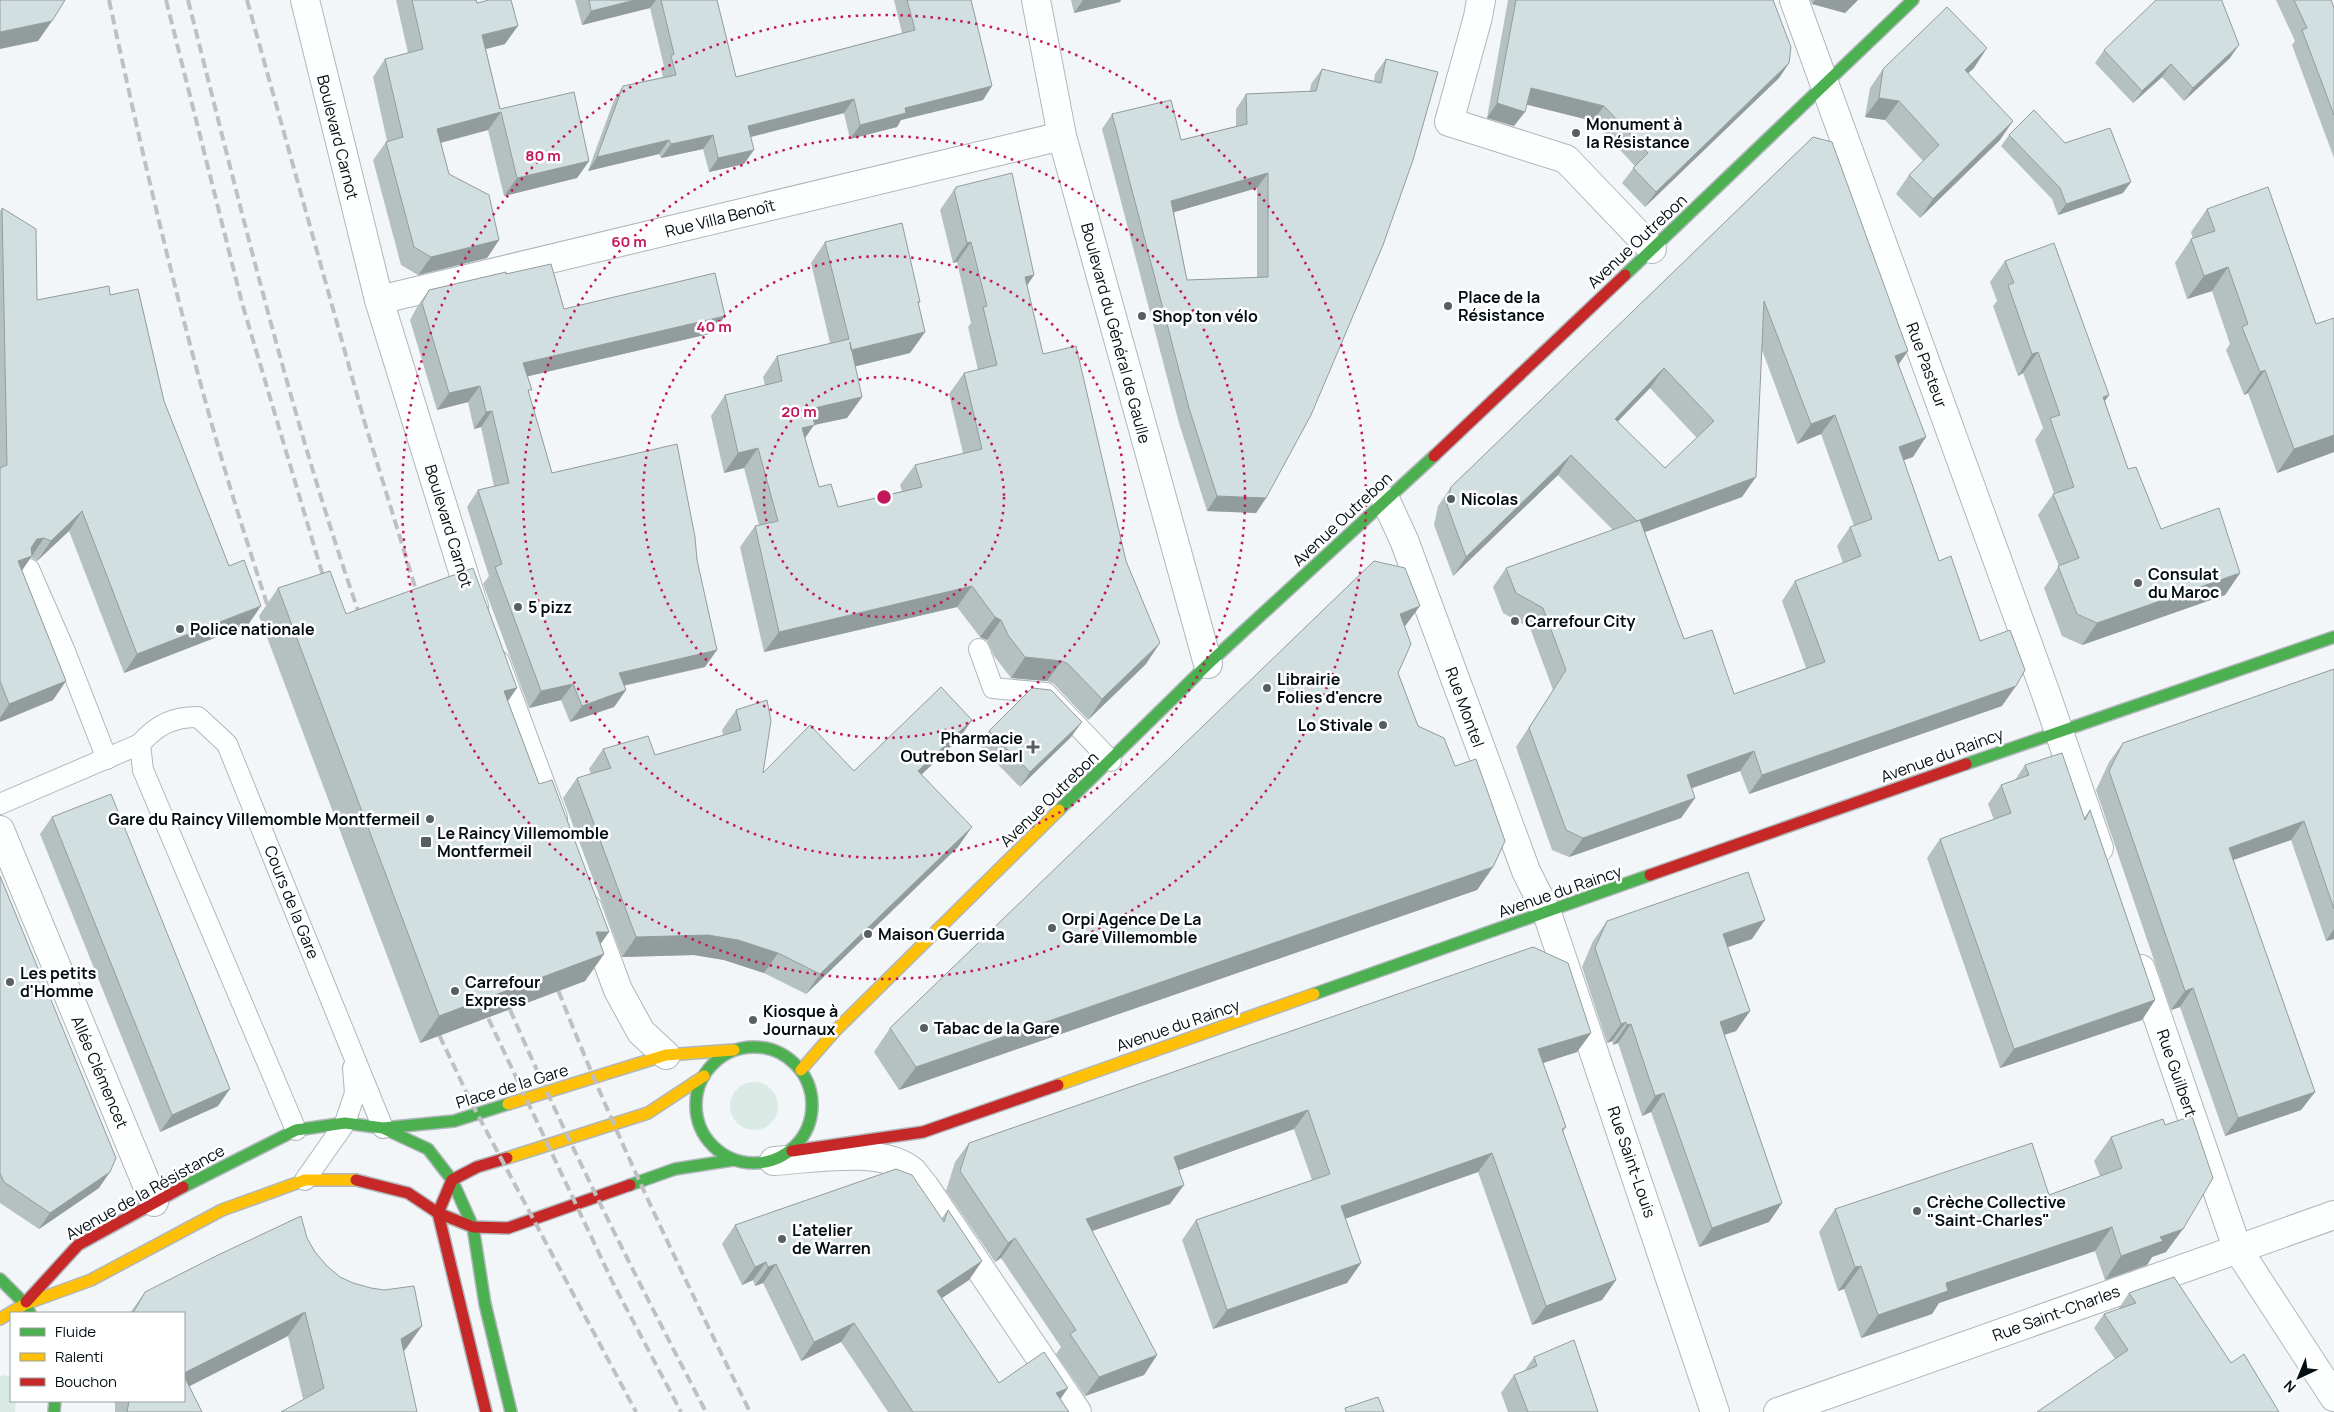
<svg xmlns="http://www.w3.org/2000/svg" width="2334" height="1412" font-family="Manrope,sans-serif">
<rect width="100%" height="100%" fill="#f3f6f8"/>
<g fill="#d8eae3">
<circle cx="754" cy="1106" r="24"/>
<polygon points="3,1375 11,1377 11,1401 16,1401 15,1412 0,1412 0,1377"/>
</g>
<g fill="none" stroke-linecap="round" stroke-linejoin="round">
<g stroke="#afb7bb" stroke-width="22">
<g id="lane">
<polyline points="29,569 64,649 107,759"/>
<polyline points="979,649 993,688 1046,693 1111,761"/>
<polyline points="0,804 140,744"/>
<path d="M296,1130L143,770L140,744C157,725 172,717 198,717L227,744L383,1128"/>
<polyline points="305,1180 345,1123 355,1093 353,1068"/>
</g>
</g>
<g stroke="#afb7bb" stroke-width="30">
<g id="street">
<polyline points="305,0 379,300 474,607"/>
<polyline points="1036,0 1062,136 1208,664"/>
<polyline points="1481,0 1478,17 1449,122 1566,159 1652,249"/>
<polyline points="1794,0 2046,694 2099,848"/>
<polyline points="379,300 1062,136"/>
<polyline points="1386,501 1404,540 1526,871 1547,913 1715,1412"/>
<polyline points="496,664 553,818"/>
<polyline points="0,830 154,1202"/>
<polyline points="588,909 618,990 641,1032 666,1055"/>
<polyline points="2141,969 2237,1248 2334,1397"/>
<path d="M774,1161C811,1159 883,1145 913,1172C917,1177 921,1182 925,1187L1077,1412"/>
<polyline points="1778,1412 2334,1215"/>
</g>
</g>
<g stroke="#afb7bb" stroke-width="14">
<g id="fast">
<polyline points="1625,275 1913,0"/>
<polyline points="1966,764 2334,637"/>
<polyline points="1059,810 1208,664 1434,456"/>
<polyline points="1314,994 1650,875"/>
<circle cx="754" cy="1105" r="58"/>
<polyline points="385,1129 428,1149 452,1180 473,1227 485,1304 511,1412"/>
<polyline points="630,1185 675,1169 733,1160"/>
<polyline points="183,1187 296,1130 345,1123 383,1128 454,1121 508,1104"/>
<polyline points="0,1279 25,1304 30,1313"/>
<polyline points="54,1412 55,1401"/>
</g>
</g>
<g stroke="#afb7bb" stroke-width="14">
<g id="slow">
<polyline points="801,1070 836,1030 1059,810"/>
<polyline points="1058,1085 1314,994"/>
<polyline points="508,1104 666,1055 734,1050"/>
<polyline points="507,1158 648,1113 704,1076"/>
<polyline points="0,1319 25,1304 91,1280 222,1210 305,1180 356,1180"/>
</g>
</g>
<g stroke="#afb7bb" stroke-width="14">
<g id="jam">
<polyline points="1434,456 1625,275"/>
<polyline points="1650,875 1966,764"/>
<polyline points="792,1151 923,1132 1058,1085"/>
<polyline points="356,1180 408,1193 438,1213 473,1227 508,1228 630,1185"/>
<polyline points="26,1302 78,1245 183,1187"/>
<polyline points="486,1412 438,1213 452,1180 477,1167 507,1158"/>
</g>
</g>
<use href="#lane" stroke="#fdfefe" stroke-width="20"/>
<use href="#street" stroke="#fdfefe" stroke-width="28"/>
<use href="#fast" stroke="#4caf50" stroke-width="11"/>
<use href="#slow" stroke="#ffc107" stroke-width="11"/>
<use href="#jam" stroke="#c62828" stroke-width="11"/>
<g stroke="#bfc0c2" stroke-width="4" stroke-dasharray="10 5" stroke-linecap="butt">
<path d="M109,0C144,163 182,326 230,487C243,530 257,573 271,616"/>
<polyline points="166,0 242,303 326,586"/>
<path d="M188,0C241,209 291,419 362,622"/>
<polyline points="247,0 364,420 420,603"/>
<path d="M553,977C610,1125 680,1270 750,1412"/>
<path d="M504,996C565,1137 635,1276 706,1412"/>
<polyline points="482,1005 613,1283 681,1412"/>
<polyline points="433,1022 471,1102 636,1412"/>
</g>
</g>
<g fill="#b5c0c1" fill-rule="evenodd">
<polygon points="396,0 476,0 477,3 505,44 486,49 500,109 589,161 577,178 504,196 488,130 441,143 449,174 499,240 487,258 418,275 401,265 373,160 386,142 387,141 373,77 385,59 408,53"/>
<polygon points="575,0 717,0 736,77 902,33 894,0 971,0 983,100 901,120 897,127 850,139 844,113 751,137 744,164 709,172 703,149 661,158 659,154 588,171 614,100 623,86 663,77 661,70 664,66 650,8 582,25"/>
<polygon points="1071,0 1121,0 1120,2 1074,13"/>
<polygon points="1508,0 1773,0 1789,63 1779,78 1645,207 1622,183 1635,166 1593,121 1527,104 1514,126 1487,118"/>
<polygon points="1810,0 1858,0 1845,13 1812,4"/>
<polygon points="2276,0 2331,0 2334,8 2334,158 2292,45 2295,41"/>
<polygon points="2104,50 2230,58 2184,101 2162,77 2133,103 2095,63"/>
<path d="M1386,59L1438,72L1266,498L1256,513L1207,511L1179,423L1102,129L1112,114L1181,140L1236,126V109L1246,94L1310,91L1311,84L1322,69L1374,81L1375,74ZM1257,188V277L1187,280L1174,212Z"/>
<polygon points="1974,68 1968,73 2000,140 1920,218 1896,194 1909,175 1923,161 1885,120 1865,117 1870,88 1883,69"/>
<polygon points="2009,135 2065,143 2123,193 2058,215 2052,199 2001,146"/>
<path d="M1813,137L1899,365L1913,457L1903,460L1939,561L2002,706L1749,794L1740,771L1691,788L1695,798L1681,818L1569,857L1552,850L1516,747L1553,690L1530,628L1503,613L1493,587L1506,568L1613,530L1558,475L1453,576L1434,525L1438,506L1451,487ZM1762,350L1797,444L1821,434L1854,526L1850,527L1837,546L1843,563L1795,581L1782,601L1806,668L1734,694L1684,639L1645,532L1742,497ZM1650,388L1697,438L1665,468L1617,422Z"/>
<polygon points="956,187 1034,275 1027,285 1043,354 1146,664 1088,720 1054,684 1047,681 1011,678 994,656 987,640 980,637 957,607 764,652 740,547 755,526 759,525 744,468 724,473 711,416 725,395 765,386 763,377 777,356 830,343 811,263 825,242 920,302 918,304 925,332 910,353 855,366 862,397 847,418 814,425 805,438 819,487 838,507 902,491 900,485 915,465 963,453 949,394 964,373 978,370 968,327 971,323 957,262 953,263 940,210"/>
<polygon points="2,208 37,300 110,295 164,401 248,625 124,673 69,531 37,561 31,557 22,570 66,681 53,700 0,722 0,211"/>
<polygon points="2207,209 2334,452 2277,473 2248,393 2244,395 2226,350 2230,344 2212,291 2187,299 2175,263 2191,239 2193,239 2191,232"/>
<polygon points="2005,261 2109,395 2105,401 2128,469 2161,529 2240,573 2225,595 2082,645 2062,636 2044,588 2059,566 2038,515 2054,493 2035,440 2043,428 2023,373 2018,376 1993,306 1997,301 1990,282"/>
<polygon points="506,274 564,309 725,316 713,333 528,376 529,393 552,473 705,667 624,686 626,690 614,707 570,722 561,700 529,708 483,584 489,576 467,507 478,490 494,486 481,427 474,429 468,402 437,410 410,320 417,307 429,290"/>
<polygon points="278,588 346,614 517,688 508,701 539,784 609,932 600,944 604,954 585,981 420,1043 259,616"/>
<polygon points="1405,627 1398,673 1418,726 1455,766 1493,867 1477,890 899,1090 874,1052 890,1028"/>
<polygon points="2334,669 2334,939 2326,941 2291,840 2233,860 2315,1092 2301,1110 2225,1136 2180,1007 2171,1010 2096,790 2109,762 2123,743"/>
<polygon points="736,710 763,773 854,771 972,720 958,740 922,774 958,847 806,994 764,973 724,960 694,955 622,957 563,798 577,778 591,774 589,769 603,749 655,755 723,735 722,730"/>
<polygon points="989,731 1071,737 1020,787 979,745"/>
<polygon points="2025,765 2084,818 2090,810 2155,1000 2142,1020 2000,1068 1927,858 1940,839 1994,820 1988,804 2001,785 2015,780"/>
<polygon points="52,817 218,1106 160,1132 40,834"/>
<polygon points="0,876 99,1188 39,1229 0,1203"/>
<polygon points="1607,921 1752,939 1728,947 1750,1011 1736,1031 1724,1035 1782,1203 1769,1222 1699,1247 1651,1112 1642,1116 1618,1043 1613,1045 1612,1041 1607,1043 1582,967 1593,941"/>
<polygon points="1591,1033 1577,1052 1543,1063 1566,1127 1563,1132 1616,1280 1602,1300 1532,1325 1478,1172 1345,1219 1361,1263 1347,1283 1213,1329 1182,1240 1196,1220 1312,1180 1294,1129 1179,1170 1170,1204 1092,1231 1157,1355 1144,1375 1085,1396 1056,1354 1061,1347 1001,1258 995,1262 946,1191 955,1162 969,1143"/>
<polygon points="2111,1137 2166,1252 2152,1257 2147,1265 2105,1280 2095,1251 1939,1303 1932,1314 1861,1338 1844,1289 1838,1291 1819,1232 1835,1209 2049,1195 2100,1176 2094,1161"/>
<polygon points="948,1210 982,1261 969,1280 942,1298 999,1383 1061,1399 1069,1412 888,1412 841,1342 801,1361 763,1283 755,1286 753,1280 742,1285 722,1244 735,1225 941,1219"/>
<polygon points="307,1238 315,1252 327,1266 405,1350 303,1399 288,1336 189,1386 202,1412 115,1412 115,1401 184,1401 184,1313"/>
<polygon points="145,1292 133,1313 130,1313"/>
<polygon points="2129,1293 2231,1363 2279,1412 2115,1359 2094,1328 2104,1314 2120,1309 2119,1308"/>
<polygon points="1534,1357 1598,1412 1508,1412 1501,1393 1514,1375 1524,1371"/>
</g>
<g fill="#939c9d">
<polygon points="635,0 656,0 650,8 582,25 591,11"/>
<polygon points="1083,0 1121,0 1120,2 1074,13"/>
<polygon points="1815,0 1858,0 1845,13 1812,4"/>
<polygon points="52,21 38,41 0,49 0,32"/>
<polygon points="518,26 505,44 470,53 482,35"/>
<polygon points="2239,45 2230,58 2184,101 2193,88"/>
<polygon points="1987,48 1974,68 1951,89 1965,70"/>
<polygon points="1789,63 1779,78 1645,207 1656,192"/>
<polygon points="2171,64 2162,77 2133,103 2142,91"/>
<polygon points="992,86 983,100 901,120 897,127 850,139 860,125 905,108"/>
<polygon points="1531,88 1604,106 1593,121 1520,103"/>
<polygon points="1879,98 1899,101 1885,120 1865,117"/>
<polygon points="854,99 844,113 738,140 748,126"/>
<polygon points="1497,103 1525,112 1514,126 1487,118"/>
<polygon points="501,112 488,130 424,147 437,129"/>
<polygon points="2013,121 2000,140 1920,218 1933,199"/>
<polygon points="713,135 703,149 661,158 671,144"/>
<polygon points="669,140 659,154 588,171 597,157"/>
<polygon points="754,150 744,164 709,172 718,158"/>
<polygon points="589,161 577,178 504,196 517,178"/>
<polygon points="1268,173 1257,188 1161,216 1171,201"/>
<polygon points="2131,182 2123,193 2058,215 2066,204"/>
<polygon points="499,240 487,258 418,275 431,257"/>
<polygon points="971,242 957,262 953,263 967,243"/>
<polygon points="2228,267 2212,291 2187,299 2204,276"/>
<polygon points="1034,275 1020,296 1025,277"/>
<polygon points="725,316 713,333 512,380 523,363"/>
<polygon points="925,332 910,353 837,371 851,350"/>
<polygon points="1908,351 1894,371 1895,356"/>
<polygon points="2038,352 2023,373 2018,376 2032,354"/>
<polygon points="1664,368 1650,388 1601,439 1615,419"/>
<polygon points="2265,370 2248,393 2244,395 2260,372"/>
<polygon points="480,386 468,402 437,410 449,393"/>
<polygon points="2109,395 2094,417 2103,397"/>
<polygon points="862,397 847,418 814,425 800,445 788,448 810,409"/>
<polygon points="492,411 481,427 474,429 486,412"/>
<polygon points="1835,415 1821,434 1797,444 1811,424"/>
<polygon points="2334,435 2334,452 2277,473 2294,449"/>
<polygon points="1926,437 1913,457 1885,467 1899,447"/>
<polygon points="758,448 744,468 724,473 738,453"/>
<polygon points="1571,455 1558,475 1453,576 1466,557"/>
<polygon points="1756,477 1742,497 1623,540 1637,521"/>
<polygon points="1217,496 1266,498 1256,513 1207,511"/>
<polygon points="82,511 69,531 37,561 51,541"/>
<polygon points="44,538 19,575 18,561 37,539"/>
<polygon points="2240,573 2225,595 2082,645 2097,623"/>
<polygon points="972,586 957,607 764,652 779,632"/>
<polygon points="261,606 248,625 124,673 137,654"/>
<polygon points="1420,606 1403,629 1400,614"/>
<polygon points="995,617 1001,620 987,640 980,637"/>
<polygon points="1160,643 1146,664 1088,720 1102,699"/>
<polygon points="717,650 705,667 607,689 619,673"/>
<polygon points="1025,657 1062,661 1047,681 1011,678"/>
<polygon points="66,681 53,700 0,722 0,718 9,704"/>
<polygon points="573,684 561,700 529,708 541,691"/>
<polygon points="2016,686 2002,706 1749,794 1762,775"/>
<polygon points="517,688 498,715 504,691"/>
<polygon points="626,690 614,707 570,722 582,706"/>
<polygon points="972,720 958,740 904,791 918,771"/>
<polygon points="1082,722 1071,737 1020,787 1030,772"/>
<polygon points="1754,751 1740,771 1673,795 1687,775"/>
<polygon points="1695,798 1681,818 1569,857 1583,838"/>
<polygon points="2304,821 2291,840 2216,866 2229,848"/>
<polygon points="972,827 958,847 806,994 820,974"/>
<polygon points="1493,867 1477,890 899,1090 916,1067"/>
<polygon points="1765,920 1752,939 1710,953 1723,934"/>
<polygon points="2334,929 2334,939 2326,941"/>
<polygon points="596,932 609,932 590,959"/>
<polygon points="708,935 738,940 778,953 764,973 724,960 694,955 622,957 636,937"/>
<polygon points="604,954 585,981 420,1043 439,1016"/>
<polygon points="2193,988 2180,1007 2171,1010 2185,991"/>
<polygon points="2155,1000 2142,1020 2000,1068 2014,1049"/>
<polygon points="1750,1011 1736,1031 1706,1041 1720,1022"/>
<polygon points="1626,1022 1612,1041 1607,1043 1621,1024"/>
<polygon points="1631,1024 1618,1043 1613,1045 1627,1025"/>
<polygon points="1591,1033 1577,1052 1524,1069 1538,1049"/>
<polygon points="230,1089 218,1106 160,1132 172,1115"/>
<polygon points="2315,1092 2301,1110 2225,1136 2238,1118"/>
<polygon points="1664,1093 1651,1112 1642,1116 1655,1096"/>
<polygon points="1308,1110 1294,1129 1160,1177 1174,1157"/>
<polygon points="1492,1153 1478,1172 1327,1225 1341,1206"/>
<polygon points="110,1172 99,1188 39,1229 50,1213"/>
<polygon points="1184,1185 1170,1204 1072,1238 1086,1219"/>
<polygon points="1782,1203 1769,1222 1699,1247 1712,1228"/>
<polygon points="2112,1227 2095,1251 1939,1303 1932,1314 1861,1338 1878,1315 1946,1283"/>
<polygon points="2183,1229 2166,1252 2152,1257 2147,1265 2105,1280 2121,1256 2160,1237"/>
<polygon points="1015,1238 1001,1258 995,1262 1008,1243"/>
<polygon points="982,1261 969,1280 924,1310 937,1291"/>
<polygon points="766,1262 753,1280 742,1285 755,1267"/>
<polygon points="1361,1263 1347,1283 1213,1329 1227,1310"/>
<polygon points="776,1264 763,1283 755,1286 768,1267"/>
<polygon points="1861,1266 1844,1289 1838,1291 1855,1267"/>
<polygon points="1616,1280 1602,1300 1532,1325 1546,1306"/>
<polygon points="305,1312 288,1336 184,1389 184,1373"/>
<polygon points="854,1323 841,1342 801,1361 814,1342"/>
<polygon points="422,1326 405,1350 384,1363 401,1339"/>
<polygon points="1157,1355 1144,1375 1085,1396 1099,1377"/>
<polygon points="1068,1388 1055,1407 1056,1393"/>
</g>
<g fill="#d2dfe0" stroke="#939c9d" fill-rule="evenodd">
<polygon points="0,0 65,0 52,21 0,32"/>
<polygon points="412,0 476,0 477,3 489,0 511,0 518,26 482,35 500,109 574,92 589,161 517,178 501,112 437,129 449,174 489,195 499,240 431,257 414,247 386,142 403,137 385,59 423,49"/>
<polygon points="589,0 635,0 591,11"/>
<polygon points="661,0 717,0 736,77 915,30 907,0 971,0 992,86 905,108 906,113 860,125 854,99 748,126 754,150 718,158 713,135 671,144 669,140 597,157 623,86 676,75 671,56 674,54"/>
<polygon points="1516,0 1773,0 1791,47 1789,63 1656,192 1633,168 1648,153 1604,106 1531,88 1525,112 1497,103"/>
<polygon points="2156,0 2222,0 2222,1 2239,45 2193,88 2171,64 2142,91 2104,50"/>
<polygon points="2294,0 2331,0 2334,8 2334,115 2302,30 2307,28"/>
<polygon points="1947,7 1987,48 1965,70 2013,121 1933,199 1909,175 1939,145 1899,101 1879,98 1883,69"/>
<path d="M1386,59L1438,72L1413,160L1383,245L1311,415L1266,498L1217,496L1189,408L1112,114L1171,100L1181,140L1247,124L1246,94L1316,91L1322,69L1381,83ZM1268,173V277L1187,280L1171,201Z"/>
<polygon points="2034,110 2065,143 2110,128 2131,182 2066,204 2060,188 2009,135"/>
<path d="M1813,137L1832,142L1908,351L1895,356L1926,437L1899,447L1939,561L1951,556L1980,641L2010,630L2025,670L2016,686L1762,775L1754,751L1687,775L1695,798L1583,838L1566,830L1529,728L1566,670L1543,608L1516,593L1506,568L1640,520L1684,639L1712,630L1734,694L1825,662L1795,581L1861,556L1850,527L1872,519L1835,415L1811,424L1764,301L1756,477L1637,521L1571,455L1466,557L1447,505L1451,487ZM1664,368L1714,421L1665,468L1615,419Z"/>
<polygon points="1012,173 1034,275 1025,277 1043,354 1076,346 1126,561 1160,643 1102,699 1068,664 1062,661 1025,657 1008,635 1001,620 995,617 972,586 779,632 755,526 778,521 758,448 738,453 725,395 782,381 777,356 849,339 825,242 902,223 920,302 918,302 925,332 851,350 850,342 862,397 810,409 815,425 802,428 819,487 831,484 838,507 922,487 915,465 982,449 964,373 997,365 983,307 987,306 971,242 967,243 954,190 956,189 956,187"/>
<polygon points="2268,187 2316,324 2334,318 2334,435 2294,449 2265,370 2260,372 2242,327 2248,324 2228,267 2204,276 2191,239 2215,231 2207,209"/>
<polygon points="2,208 36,229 37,300 109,286 110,295 138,289 164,401 229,566 244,560 261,606 137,654 82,511 51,541 44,538 37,539 31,548 32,556 18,561 66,681 9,704 0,681 0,468 7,465"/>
<polygon points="2054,243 2109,395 2103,397 2128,469 2136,467 2161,529 2219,508 2240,573 2097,623 2077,614 2058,566 2079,558 2053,494 2074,487 2050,418 2060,415 2038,352 2032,354 2008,285 2014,283 2005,261"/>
<polygon points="551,264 564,309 715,273 725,316 523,363 532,390 528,390 552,473 677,444 695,537 697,560 717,650 619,673 626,690 582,706 573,684 541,691 495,567 502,564 478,490 509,483 492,411 486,412 480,386 449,393 422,303 429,290 506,272 506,274"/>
<polygon points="1374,561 1405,568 1420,606 1400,614 1411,644 1398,673 1418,726 1444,738 1455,766 1476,759 1505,841 1493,867 916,1067 890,1028"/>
<polygon points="473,568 517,688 504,691 539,784 552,780 609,932 596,932 604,954 439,1016 278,588 330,571 346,614"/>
<polygon points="2334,669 2334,909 2304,821 2229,848 2315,1092 2238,1118 2193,988 2185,991 2109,771 2123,743"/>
<polygon points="941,687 972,720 918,771 972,827 820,974 778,953 738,940 708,935 636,937 577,778 611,768 603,749 648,736 655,755 741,730 736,710 767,700 771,721 763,773 810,725 854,771"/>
<polygon points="1032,688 1051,690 1082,722 1030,772 989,731"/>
<polygon points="2062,753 2085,820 2090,810 2155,1000 2014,1049 1940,839 2011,813 2001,785 2029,775 2025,765"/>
<polygon points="111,794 230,1089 172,1115 52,817"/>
<polygon points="1748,872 1765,920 1723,934 1750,1011 1720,1022 1782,1203 1712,1228 1664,1093 1655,1096 1631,1024 1627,1025 1626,1022 1621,1024 1595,948 1607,921"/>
<polygon points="0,876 116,1158 110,1172 50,1213 4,1182 0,1173"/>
<polygon points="1533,947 1568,963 1591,1033 1538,1049 1566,1127 1562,1129 1616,1280 1546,1306 1492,1153 1341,1206 1361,1263 1227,1310 1196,1220 1330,1174 1308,1110 1174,1157 1184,1185 1086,1219 1157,1355 1099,1377 1070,1334 1076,1330 1015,1238 1008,1243 960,1171 969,1143"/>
<polygon points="2192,1116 2213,1178 2183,1229 2160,1237 2163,1241 2121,1256 2112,1227 1946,1283 1948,1291 1878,1315 1861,1266 1855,1267 1835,1209 2032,1143 2049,1195 2122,1168 2111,1137 2163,1119 2165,1125"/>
<polygon points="896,1169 912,1175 944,1222 948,1210 982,1261 937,1291 999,1383 1044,1352 1068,1388 1056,1393 1069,1412 913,1412 854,1323 814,1342 776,1264 768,1267 766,1262 755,1267 735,1225"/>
<polygon points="301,1216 307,1238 315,1252 327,1266 340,1277 353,1283 371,1288 384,1290 414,1286 422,1326 401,1339 417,1412 281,1412 324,1388 305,1312 184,1373 184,1313 133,1313 145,1292 216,1256"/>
<polygon points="2174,1277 2231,1363 2244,1354 2279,1412 2037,1412 2128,1350 2104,1314 2136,1303 2129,1293"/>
<polygon points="1574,1340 1598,1412 1528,1412 1514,1375 1537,1366 1534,1357"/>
<polygon points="184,1376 202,1412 127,1412 129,1401 184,1401"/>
<polygon points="1378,1397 1384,1412 1346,1412 1345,1408"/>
</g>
<g fill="none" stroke="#c2185b" stroke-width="2.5" stroke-dasharray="2.5 5">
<circle cx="884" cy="497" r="120"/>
<circle cx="884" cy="497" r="241"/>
<circle cx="884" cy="497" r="361"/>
<circle cx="884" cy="497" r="482"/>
</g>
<g fill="#575f63" stroke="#fff" stroke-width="2">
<circle cx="1576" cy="133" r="5"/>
<circle cx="1448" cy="306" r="5"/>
<circle cx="1142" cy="316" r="5"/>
<circle cx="1451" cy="499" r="5"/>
<circle cx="2138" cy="583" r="5"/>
<circle cx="518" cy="607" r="5"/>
<circle cx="1515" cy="621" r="5"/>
<circle cx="180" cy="629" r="5"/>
<circle cx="1267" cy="688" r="5"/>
<circle cx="1383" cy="725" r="5"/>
<path d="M1030.5 739.5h5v5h5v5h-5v5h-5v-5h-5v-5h5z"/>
<circle cx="430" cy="819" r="5"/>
<rect x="420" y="836" width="12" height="12" rx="2.5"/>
<circle cx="1052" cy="928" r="5"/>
<circle cx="868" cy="934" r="5"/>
<circle cx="10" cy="982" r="5"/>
<circle cx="455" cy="991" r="5"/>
<circle cx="753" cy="1020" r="5"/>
<circle cx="924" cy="1028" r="5"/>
<circle cx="1917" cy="1211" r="5"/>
<circle cx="782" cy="1239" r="5"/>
</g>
<g text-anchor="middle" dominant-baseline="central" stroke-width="5" stroke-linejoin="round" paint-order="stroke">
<g font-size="16" font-weight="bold" fill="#030e13" stroke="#fff" text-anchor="start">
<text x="1586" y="124">Monument à<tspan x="1586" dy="18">la Résistance</tspan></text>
<text x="1458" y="297">Place de la<tspan x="1458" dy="18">Résistance</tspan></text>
<text x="1152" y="316">Shop ton vélo</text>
<text x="1461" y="499">Nicolas</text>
<text x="2148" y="574">Consulat<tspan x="2148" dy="18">du Maroc</tspan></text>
<text x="528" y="607">5 pizz</text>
<text x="1525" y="621">Carrefour City</text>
<text x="190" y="629">Police nationale</text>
<text x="1277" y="679">Librairie<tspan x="1277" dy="18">Folies d'encre</tspan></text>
<text x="1373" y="725" text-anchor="end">Lo Stivale</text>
<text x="1023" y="738" text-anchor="end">Pharmacie<tspan x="1023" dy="18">Outrebon Selarl</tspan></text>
<text x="420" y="819" text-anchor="end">Gare du Raincy Villemomble Montfermeil</text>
<text x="437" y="833">Le Raincy Villemomble<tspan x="437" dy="18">Montfermeil</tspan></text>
<text x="1062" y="919">Orpi Agence De La<tspan x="1062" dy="18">Gare Villemomble</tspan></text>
<text x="878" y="934">Maison Guerrida</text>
<text x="20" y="973">Les petits<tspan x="20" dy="18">d'Homme</tspan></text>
<text x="465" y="982">Carrefour<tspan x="465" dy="18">Express</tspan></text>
<text x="763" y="1011">Kiosque à<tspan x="763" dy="18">Journaux</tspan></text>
<text x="934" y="1028">Tabac de la Gare</text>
<text x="1927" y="1202">Crèche Collective<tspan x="1927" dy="18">"Saint-Charles"</tspan></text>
<text x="792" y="1230">L'atelier<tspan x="792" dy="18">de Warren</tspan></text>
</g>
<g font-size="16" fill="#030e13" stroke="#fff">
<text transform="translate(338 137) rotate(76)">Boulevard Carnot</text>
<text transform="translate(720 218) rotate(-14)">Rue Villa Benoît</text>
<text transform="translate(1637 241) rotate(-43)">Avenue Outrebon</text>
<text transform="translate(1116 333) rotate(75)">Boulevard du Général de Gaulle</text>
<text transform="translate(1927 365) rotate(70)">Rue Pasteur</text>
<text transform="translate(1342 519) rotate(-43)">Avenue Outrebon</text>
<text transform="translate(449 526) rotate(73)">Boulevard Carnot</text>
<text transform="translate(1465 707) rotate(70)">Rue Montel</text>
<text transform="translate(1942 755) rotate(-20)">Avenue du Raincy</text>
<text transform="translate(1049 799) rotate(-44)">Avenue Outrebon</text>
<text transform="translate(1560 891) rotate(-19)">Avenue du Raincy</text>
<text transform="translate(292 902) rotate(68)">Cours de la Gare</text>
<text transform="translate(1178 1025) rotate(-19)">Avenue du Raincy</text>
<text transform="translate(100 1072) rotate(67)">Allée Clémencet</text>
<text transform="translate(2177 1073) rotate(71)">Rue Guilbert</text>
<text transform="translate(512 1086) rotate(-17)">Place de la Gare</text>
<text transform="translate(1632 1162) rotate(71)">Rue Saint-Louis</text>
<text transform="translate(145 1192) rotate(-29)">Avenue de la Résistance</text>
<text transform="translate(2056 1313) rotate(-20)">Rue Saint-Charles</text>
</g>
</g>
<circle cx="884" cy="497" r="8" fill="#c2185b" stroke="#fff" stroke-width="2.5"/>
<g font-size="15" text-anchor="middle" font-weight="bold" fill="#c2185b" stroke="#fff" stroke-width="5" stroke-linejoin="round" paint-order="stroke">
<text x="543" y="161">80 m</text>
<text x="629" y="247">60 m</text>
<text x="714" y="332">40 m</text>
<text x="799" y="417">20 m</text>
</g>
<rect x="10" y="1312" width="175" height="90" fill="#ffffff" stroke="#9a9fa1"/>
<rect x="20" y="1328" width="25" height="8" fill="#4caf50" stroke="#9a9fa1"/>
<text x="55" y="1337" font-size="15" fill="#030e13">Fluide</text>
<rect x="20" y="1353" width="25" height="8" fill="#ffc107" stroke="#9a9fa1"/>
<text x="55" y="1362" font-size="15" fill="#030e13">Ralenti</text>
<rect x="20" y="1378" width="25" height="8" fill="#c62828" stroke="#9a9fa1"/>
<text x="55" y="1387" font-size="15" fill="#030e13">Bouchon</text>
<g transform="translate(2299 1377) rotate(224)" stroke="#ffffff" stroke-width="4" paint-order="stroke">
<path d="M0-4L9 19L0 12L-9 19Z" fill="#030e13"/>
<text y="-8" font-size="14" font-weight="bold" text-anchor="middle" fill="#030e13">N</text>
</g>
</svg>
